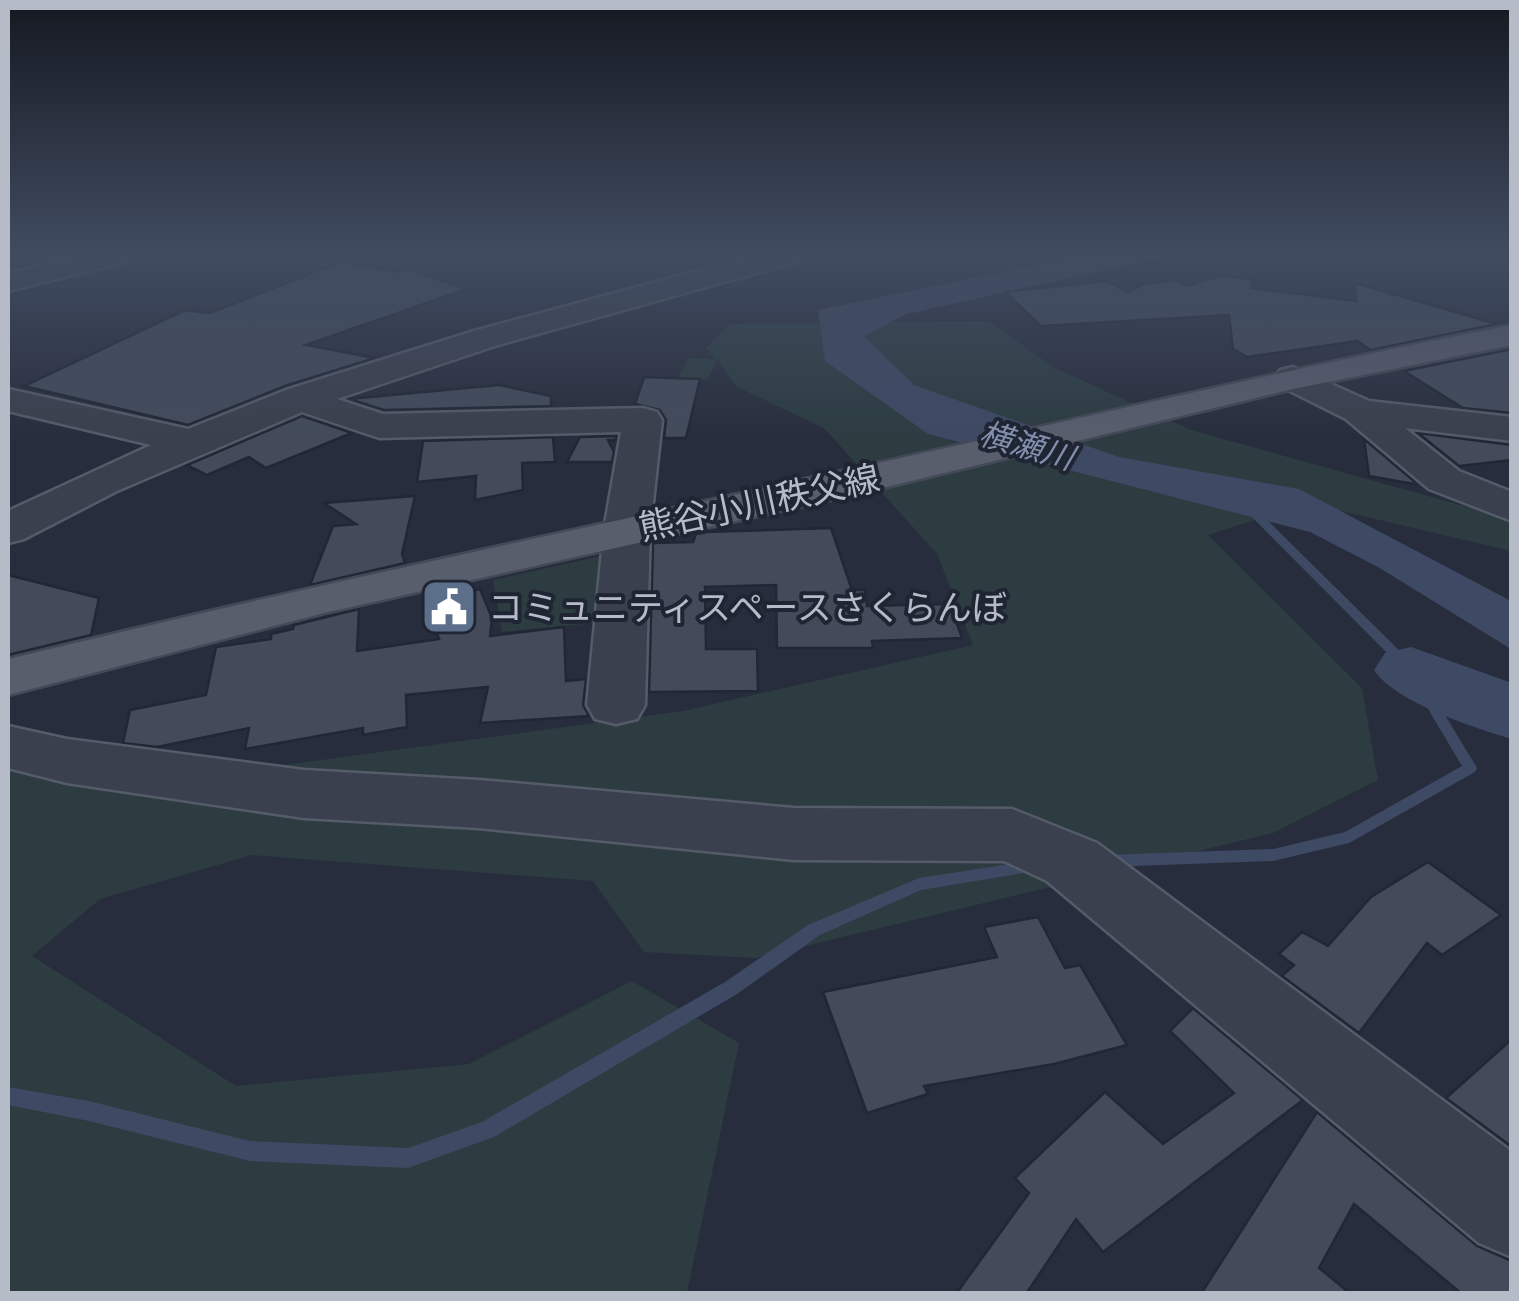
<svg xmlns="http://www.w3.org/2000/svg" width="1519" height="1301" font-family="'PT Sans','Noto Sans JP',sans-serif">
<rect width="100%" height="100%" fill="#272d3c"/>
<g fill="#2c3c41">
<polygon points="988,321 1055,368 1191,430 1511,519 1511,551 1307,503 1208,535 1362,688 1378,780 1273,833 756,958 644,952 593,881 252,855 100,899 32,956 236,1086 469,1064 632,981 739,1043 687,1293 8,1294 8,764 262,768 683,711 973,645 937,554 824,428 737,387 717,360 708,380 678,378 688,358 715,359 706,348 731,324"/>
<polygon points="623,551 615,621 502,632 493,580"/>
</g>
<polygon fill="#3e4964" points="1081,256 1168,256 906,314 864,336 914,385 1119,457 1299,489 1511,601 1511,649 1378,567 1310,532 928,434 825,361 818,310"/>
<g fill="none" stroke-linecap="round" stroke-linejoin="round">
<g fill="#3e4964" fill-rule="evenodd">
<polygon points="1248,504 1252,505 1416,667 1477,768 1475,772 1349,843 1273,861 1106,867 1100,865 1098,861 1100,857 1106,855 1273,849 1345,832 1462,766 1406,672 1244,509 1244,505"/>
<polygon points="1036,860 1042,862 1044,866 1042,870 921,890 820,935 737,994 494,1137 408,1168 250,1161 89,1121 8,1105 8,1087 89,1101 250,1141 408,1148 482,1122 725,982 808,925 919,878"/>
</g>
<path fill="#3e4964" fill-rule="evenodd" d="M1411,647L1512,683V739C1474,728 1395,702 1374,670L1385,653Z"/>
</g>
<g fill="#434b5b" stroke="#212734" stroke-width="2.5">
<polygon points="340,262 400,272 407,269 467,289 306,345 375,358 285,386 188,425 24,386 185,310 210,313"/>
<polygon points="1220,275 1254,280 1251,288 1356,301 1355,283 1497,324 1371,350 1357,341 1247,357 1233,349 1229,315 1041,326 1005,292 1107,281 1128,292 1144,284 1177,280 1189,286"/>
<polygon points="1512,349 1512,413 1463,408 1404,371"/>
<polygon points="644,377 700,379 686,438 664,438 666,420 660,410 635,404"/>
<polygon points="499,385 551,396 551,406 384,410 349,399"/>
<polygon points="302,416 352,433 266,468 249,457 207,475 187,465"/>
<polygon points="1418,433 1512,445 1512,460 1459,466"/>
<polygon points="617,436 616,440 608,440 614,452 612,462 567,462 580,437"/>
<polygon points="553,437 555,462 522,463 523,490 475,500 476,476 417,482 423,441"/>
<polygon points="1364,439 1414,481 1414,484 1369,476"/>
<polygon points="415,496 402,554 405,563 310,585 333,526 356,524 324,503"/>
<polygon points="831,528 852,590 865,590 867,606 950,604 962,638 872,641 873,648 777,648 776,585 705,587 706,649 757,649 758,691 649,692 653,543 693,542 696,534 705,532"/>
<polygon points="8,575 99,598 91,635 8,655"/>
<polygon points="480,589 492,618 490,636 564,627 566,681 586,679 583,705 589,716 480,723 488,687 406,695 407,727 363,735 363,728 245,749 249,728 157,747 123,743 130,710 206,695 216,647 271,639 271,634 293,629 294,625 359,609 357,651 439,639 426,602"/>
<polygon points="1428,862 1501,915 1442,955 1427,943 1359,1033 1282,976 1294,965 1279,954 1302,932 1328,946 1371,897"/>
<polygon points="1038,917 1065,968 1080,965 1127,1045 1054,1064 924,1086 928,1094 867,1113 823,992 997,957 984,927"/>
<polygon points="1193,1008 1303,1100 1103,1252 1076,1219 1026,1294 956,1294 1029,1193 1015,1178 1105,1092 1163,1144 1234,1093 1170,1031"/>
<polygon points="1512,1039 1512,1147 1446,1098"/>
<polygon points="1317,1112 1477,1246 1512,1261 1512,1294 1462,1294 1354,1204 1319,1268 1351,1294 1201,1294"/>
</g>
<g fill="none" stroke-linecap="round" stroke-linejoin="round">
<g stroke="#555b68" stroke-width="5">
<g id="minor">
<polygon points="79,256 129,256 125,262 8,291 8,273"/>
<polygon points="752,256 800,256 796,262 498,345 337,399 383,414 643,408 657,412 662,420 650,530 645,705 637,719 616,724 595,719 587,705 604,530 621,432 379,438 302,412 117,491 24,539 8,543 8,511 151,445 8,411 8,389 188,429 286,390 474,331"/>
<polygon points="1293,367 1369,401 1512,417 1512,441 1405,428 1459,471 1512,492 1512,521 1429,489 1346,419 1280,386 1275,378 1280,370"/>
<polygon points="8,726 67,739 304,770 479,780 794,808 1012,809 1097,843 1512,1152 1512,1257 1479,1243 1047,881 1004,861 794,860 479,828 304,818 67,783 8,768"/>
</g>
</g>
<g stroke="#434956" stroke-width="5">
<path id="major" d="M1512,325V345L1293,389L870,491L324,613L8,695V659C295,589 581,529 869,465C1083,418 1296,367 1512,325Z"/>
</g>
<use href="#minor" fill="#3a404d" fill-rule="evenodd"/>
<use href="#major" fill="#595e6d" fill-rule="evenodd"/>
</g>
<linearGradient id="sky" x2="0" y2="1"><stop stop-color="#151921"/><stop offset="0.58" stop-color="#414c61"/><stop offset="1" stop-color="#414c61" stop-opacity="0"/></linearGradient>
<rect width="1519" height="438" fill="url(#sky)"/>
<defs>
<g id="civic-square" transform="scale(2.875)"><rect x="-9" y="-9" width="18" height="18" rx="4" fill="#5c6f8a" stroke="#1f2532"/><path d="M-.6-6.5H3V-4.5H.6V-3L4-1V1h2V6H-6V1h2V-1L-.6-3ZM-1.2 2.5V6h2.4V2.5Z" fill="#fff"/></g>
</defs>
<g fill-rule="evenodd">
<use href="#civic-square" x="449" y="607"/>
</g>
<g text-anchor="middle" dominant-baseline="central" stroke-width="8" stroke-linejoin="round" paint-order="stroke">
<g font-size="32" font-style="italic" fill="#818eac" stroke="#1f2532">
<text transform="translate(1027 445) rotate(16)">横瀬川</text>
</g>
<g font-size="35" fill="#b6bbc8" stroke="#1f2532">
<text transform="translate(759 502) rotate(-12)">熊谷小川秩父線</text>
</g>
<g font-size="35" fill="#b6bbc8" stroke="#1f2532" text-anchor="start">
<text x="488" y="607">コミュニティスペースさくらんぼ</text>
</g>
</g>
<rect width="1519" height="1301" fill="none" stroke="#b6bbc8" stroke-width="20"/>
</svg>
